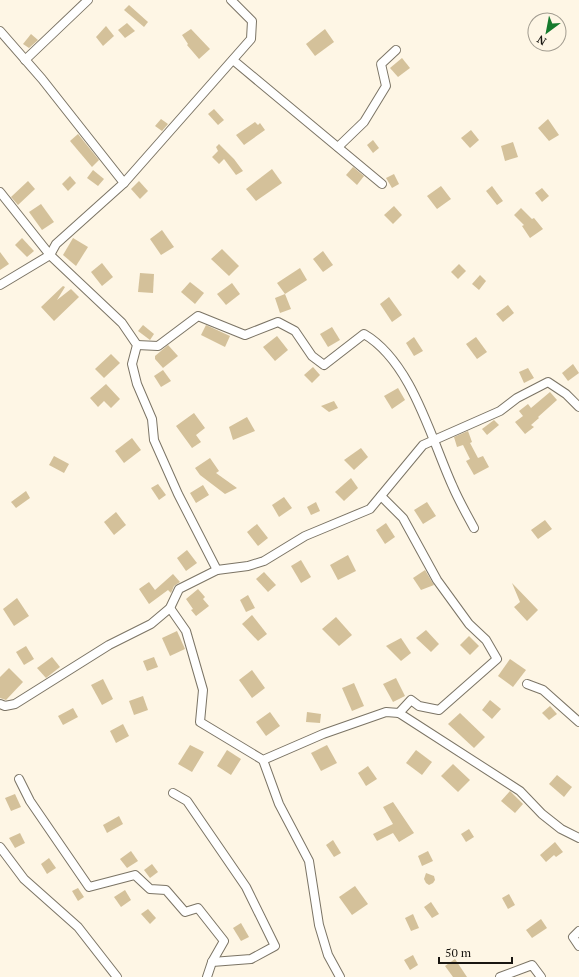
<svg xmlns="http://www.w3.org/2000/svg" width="579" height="977" font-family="'PT Serif',serif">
<rect width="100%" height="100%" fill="#fef6e5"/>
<g fill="#d4c19a">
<polygon points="129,5 148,22 144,27 124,10"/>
<polygon points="127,23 135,31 125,38 118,30"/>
<polygon points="106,26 114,36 103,46 96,37"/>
<polygon points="191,29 210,49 199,59 187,45 188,44 182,35"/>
<polygon points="325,29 334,42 315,56 306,44"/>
<polygon points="31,34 38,40 29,48 23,44"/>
<polygon points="402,58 410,68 398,77 390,68"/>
<polygon points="214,109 224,120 218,125 208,114"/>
<polygon points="161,119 168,124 162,131 155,126"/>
<polygon points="548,119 559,135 549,141 538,128"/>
<polygon points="255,122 258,125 260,123 265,130 244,145 236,135"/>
<polygon points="471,130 479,140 470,148 461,138"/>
<polygon points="78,134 99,160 92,167 70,141"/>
<polygon points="373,140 379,148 373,153 367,145"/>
<polygon points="513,142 518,157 505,161 501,146"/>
<polygon points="219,144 234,159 243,171 236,175 224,159 219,164 212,157 218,151 216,147"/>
<polygon points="353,167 364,176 357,185 346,175"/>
<polygon points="272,169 282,183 256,201 246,189"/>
<polygon points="93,170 104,179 98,186 87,178"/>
<polygon points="394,174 399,184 392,188 386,178"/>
<polygon points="70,176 76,183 68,191 62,184"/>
<polygon points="28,181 35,189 18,205 11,197"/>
<polygon points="139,181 148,191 140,199 131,189"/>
<polygon points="441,186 451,199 437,209 427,196"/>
<polygon points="492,186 503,201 497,205 486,191"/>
<polygon points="542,188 549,196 542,202 535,193"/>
<polygon points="41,204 54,222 42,230 29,212"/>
<polygon points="394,206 402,215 393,224 384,215"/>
<polygon points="521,208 532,219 534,218 543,229 530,238 522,226 524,225 514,215"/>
<polygon points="162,230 174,247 161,255 150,239"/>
<polygon points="22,238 34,251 27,257 15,245"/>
<polygon points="73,238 88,247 76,266 63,255"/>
<polygon points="222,249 239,266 229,276 211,259"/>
<polygon points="323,251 333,265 323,272 313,259"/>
<polygon points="0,252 9,264 0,270"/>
<polygon points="102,263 113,277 102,286 91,272"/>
<polygon points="459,264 466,271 458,279 451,272"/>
<polygon points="300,268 307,280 285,294 277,283"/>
<polygon points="140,273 154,274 153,293 138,292"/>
<polygon points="480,275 486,281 479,290 472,284"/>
<polygon points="190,282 204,293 195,304 181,292"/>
<polygon points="232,283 240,294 226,305 217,294"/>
<polygon points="63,286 65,287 57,300 71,289 79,297 54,321 41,307"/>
<polygon points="285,294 291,309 280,313 275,298"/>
<polygon points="389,297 402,315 392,322 380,304"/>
<polygon points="508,305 514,313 503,322 496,314"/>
<polygon points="143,325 154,334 150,340 138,331"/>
<polygon points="206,325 230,336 225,347 201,335"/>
<polygon points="332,327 340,340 328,347 320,334"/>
<polygon points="277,336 288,350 275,361 263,347"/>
<polygon points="414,337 423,351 414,356 406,343"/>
<polygon points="476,337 487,352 477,359 466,344"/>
<polygon points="168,345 178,356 163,368 155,359 155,356"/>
<polygon points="111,354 120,363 104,378 95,369"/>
<polygon points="573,364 579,373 568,381 562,373"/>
<polygon points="313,367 320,375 312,383 304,375"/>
<polygon points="528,368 534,378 524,383 519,372"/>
<polygon points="163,370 171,381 161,387 154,376"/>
<polygon points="106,384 120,399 111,408 104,401 98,407 90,398"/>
<polygon points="398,388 405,400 392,409 384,396"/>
<polygon points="550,392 557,400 538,417 539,418 531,425 534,427 525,434 515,422 523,416 519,411 528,404 531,408"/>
<polygon points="334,401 338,408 329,412 321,406"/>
<polygon points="194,413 205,428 196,435 201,442 192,448 176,426"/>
<polygon points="247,417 255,431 233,440 229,427"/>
<polygon points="494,420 499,425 487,435 482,429"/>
<polygon points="468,431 472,442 470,443 478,458 483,456 489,467 474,475 466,461 470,459 463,445 457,447 454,437"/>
<polygon points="132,438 141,450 124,463 115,451"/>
<polygon points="361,448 368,457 354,470 344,460"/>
<polygon points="54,456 69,464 64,473 49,465"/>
<polygon points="210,458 219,471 216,473 237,488 225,494 200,475 195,468"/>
<polygon points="351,478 358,488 344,501 335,492"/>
<polygon points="158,484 166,495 159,500 151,488"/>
<polygon points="203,485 209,495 196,503 190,493"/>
<polygon points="26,491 30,498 16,508 11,502"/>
<polygon points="284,497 292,508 279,517 272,505"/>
<polygon points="316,502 320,511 311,515 307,507"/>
<polygon points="427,502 436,516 423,524 414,510"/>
<polygon points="116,512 126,525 114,535 104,522"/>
<polygon points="545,520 552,529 538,539 531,530"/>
<polygon points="386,523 395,537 385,544 376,530"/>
<polygon points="257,524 268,538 258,546 247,532"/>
<polygon points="187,550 197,563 186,571 177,558"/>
<polygon points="348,555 356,571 338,580 330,565"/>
<polygon points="301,560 311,577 301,583 291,566"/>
<polygon points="425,570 434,585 421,590 413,578"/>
<polygon points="264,572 276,585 268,592 256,579"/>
<polygon points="173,574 180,582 174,586 171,593 168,590 149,604 139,589 149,582 155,590"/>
<polygon points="512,583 538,610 527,621 514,607 520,602"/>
<polygon points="198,589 205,597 203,599 209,606 196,616 191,610 193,609 186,599"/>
<polygon points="248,595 255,608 246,612 240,600"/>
<polygon points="17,598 29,616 14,626 3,609"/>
<polygon points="252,615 267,634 258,641 242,624"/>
<polygon points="336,617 352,635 339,646 322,629"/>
<polygon points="426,630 439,644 431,652 416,638"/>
<polygon points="177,631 185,649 170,656 162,638"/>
<polygon points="469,636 479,646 470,655 460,645"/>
<polygon points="401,638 411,653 401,661 386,646"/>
<polygon points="26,646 34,659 24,665 16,652"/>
<polygon points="52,657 60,667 46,678 37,668"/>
<polygon points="154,657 158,667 147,671 143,661"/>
<polygon points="510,659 526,670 513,687 498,676"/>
<polygon points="9,668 23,682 6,700 0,698 0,677"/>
<polygon points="252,670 265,688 252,698 239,680"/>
<polygon points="396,678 405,696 393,702 383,684"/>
<polygon points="103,679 113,699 102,705 91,685"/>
<polygon points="354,683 364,706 352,711 342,688"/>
<polygon points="143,696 148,710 134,715 129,701"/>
<polygon points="490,700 501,709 492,719 482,710"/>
<polygon points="550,706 557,714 549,720 542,713"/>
<polygon points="73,708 78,717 63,725 58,716"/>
<polygon points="270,712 280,726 266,736 256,722"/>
<polygon points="307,712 321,714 320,723 306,722"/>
<polygon points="460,713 485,737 474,748 448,724"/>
<polygon points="123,724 129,736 116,743 110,731"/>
<polygon points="190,745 204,752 192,772 178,764"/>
<polygon points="327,745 337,763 321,771 311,753"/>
<polygon points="227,750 241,759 231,775 217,766"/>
<polygon points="416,750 432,762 422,775 406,763"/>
<polygon points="453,764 470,780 458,792 441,776"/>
<polygon points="368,766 377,779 366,786 358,773"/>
<polygon points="557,775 572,787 564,797 549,784"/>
<polygon points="510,791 523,804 515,813 501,801"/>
<polygon points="15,794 21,807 11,811 5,798"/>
<polygon points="393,802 414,833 399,842 393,833 377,841 373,834 393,824 383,807"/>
<polygon points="119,816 123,824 107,833 103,825"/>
<polygon points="469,829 474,837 466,842 461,834"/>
<polygon points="20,833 25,843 15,848 9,838"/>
<polygon points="333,840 341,853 334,857 326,845"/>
<polygon points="555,842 563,852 556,857 554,855 546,862 540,855"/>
<polygon points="131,851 138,861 127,868 120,859"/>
<polygon points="428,851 433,861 422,866 418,856"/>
<polygon points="49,858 56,868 47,874 41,864"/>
<polygon points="152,864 158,872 150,878 144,870"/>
<polygon points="426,873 434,876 435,880 433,883 429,885 426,883 424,879"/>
<polygon points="355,886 368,904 352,915 339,897"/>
<polygon points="78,888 84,897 78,901 72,891"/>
<polygon points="125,890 131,900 121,907 114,897"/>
<polygon points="509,894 515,905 508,909 502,898"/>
<polygon points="431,902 439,914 432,918 424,907"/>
<polygon points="148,909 156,918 150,924 141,914"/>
<polygon points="413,914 419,928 411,931 405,918"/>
<polygon points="541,919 547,928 532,938 526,930"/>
<polygon points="241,923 249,937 241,941 233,928"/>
<polygon points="413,955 418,965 410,970 404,960"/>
<polygon points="455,959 467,977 453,977 445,966"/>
</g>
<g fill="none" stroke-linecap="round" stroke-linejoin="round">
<g stroke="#7b7465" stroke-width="10">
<g id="street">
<polyline points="0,31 42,79 124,183"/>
<polyline points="25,60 88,0"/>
<polyline points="233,60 382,184"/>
<polyline points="338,147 364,122 386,86 381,64 396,50"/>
<polyline points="0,192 50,255 122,323 137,345 132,364 137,384 152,419 154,440 178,494 217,570"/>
<polyline points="0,285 50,255 56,244 124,183 251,39 252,21 231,0"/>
<path d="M137,345L158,346L198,316L245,335L278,322L295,331L312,356L324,365L364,334C412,362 431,439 453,487C459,501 467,515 474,528"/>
<polyline points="381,496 403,518 437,580 469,624 486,640 497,659 439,710 419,706 411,700 399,713"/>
<polyline points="170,608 186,631 203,690 200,722 263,760 323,734 386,712 399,713 520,791 542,814 561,829 579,838"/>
<polyline points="527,684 543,690 579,722"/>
<polyline points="0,704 5,706 15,704 109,645 151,624 170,608 179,589 217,570 248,566 264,561 305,536 370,509 423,445 500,411 517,398 548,382 566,394 579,407"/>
<polyline points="263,760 279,804 309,861 319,925 328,955 340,977"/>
<polyline points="19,779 30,801 89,887 135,875 150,889 166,890 185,912 198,908 224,941 212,962 207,977"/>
<polyline points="173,793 187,801 246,887 275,946 251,959 212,962"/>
<polyline points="0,847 24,879 78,927 117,977"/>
<polyline points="579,931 573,937 579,946"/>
<polyline points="500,977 532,965 541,977"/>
</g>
</g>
<use href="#street" stroke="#fff" stroke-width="8"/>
</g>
<g transform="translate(547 32) rotate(212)"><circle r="19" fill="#fef6e5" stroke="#a29c90"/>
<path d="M0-3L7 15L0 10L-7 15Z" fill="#157a2d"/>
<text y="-6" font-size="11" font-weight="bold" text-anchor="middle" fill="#191611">N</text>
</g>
<path d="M439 957v6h73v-6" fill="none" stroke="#191611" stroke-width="2"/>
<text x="445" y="957" font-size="12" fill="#191611" stroke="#fef6e5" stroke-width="3" paint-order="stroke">50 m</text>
</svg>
